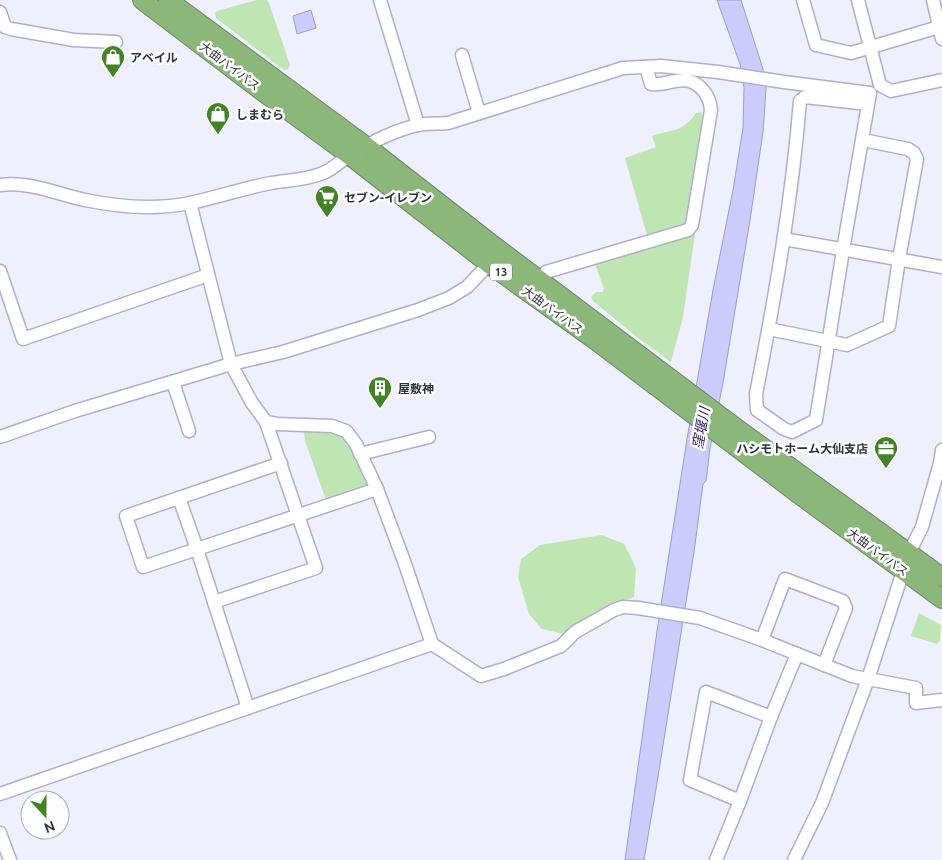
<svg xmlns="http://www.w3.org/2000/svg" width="942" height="860" font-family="Ubuntu,'Noto Sans JP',sans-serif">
<rect width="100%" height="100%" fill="#efeffe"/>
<g fill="#bfe6b2">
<polygon points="257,0 267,0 269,3 290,65 288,69 285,70 281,68 216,18 215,13 217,11"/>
<path d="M701,112L704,125L689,223L647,235L625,158L656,147L652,136C672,129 682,133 696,113Z"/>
<polygon points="690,233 695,234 683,317 671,362 638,338 593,301 591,297 596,292 603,292 604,289 595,264"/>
<polygon points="306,430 330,430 347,436 368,483 366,487 326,500 305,441 304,433"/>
<path d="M602,535L624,544L631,557L636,569L634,597C610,606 586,619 564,634L542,629L529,614L518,577L521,559L540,545Z"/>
<polygon points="919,613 941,625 940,640 937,644 911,636"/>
</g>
<g fill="#cdcbfc" stroke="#9f9dc4">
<polygon points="717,0 741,0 763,69 766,89 763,132 750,220 723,383 710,448 706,481 703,484 694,552 656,789 644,860 625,860 657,631 687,439 713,290 733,190 743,128 744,88 740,64"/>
<polygon points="311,10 316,28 297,34 293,16"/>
</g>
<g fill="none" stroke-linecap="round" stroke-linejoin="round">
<g stroke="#afaed1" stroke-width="15">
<g id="minor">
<polyline points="380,0 418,125"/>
<polyline points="803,0 816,45 851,53 939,27"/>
<polyline points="858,0 880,85 891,91 942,80"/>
<polyline points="933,0 942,39"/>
<polyline points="0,12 5,27 11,29 74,40 116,42"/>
<polyline points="462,55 479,113"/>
<path d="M0,185C30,181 56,194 85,200C119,207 156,210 190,203C218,197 244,188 271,183C289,180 307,180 323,173C334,169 342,159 352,154C370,143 396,130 418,125C427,123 438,124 448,123L623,68L661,66L718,72L784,82L870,93L843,250L816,420L792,432L784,429L757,410L756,394C775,297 792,200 800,101L805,97L868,104"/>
<polyline points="190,203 231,364 252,403 266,422 277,424 332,426 346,431 356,444 377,489 404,561 432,644 481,676 504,669 561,646 575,632 614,610 623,607 638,608 700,618 762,640 852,676 916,688 916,703 942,700"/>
<polyline points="784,239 942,267"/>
<polyline points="0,271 23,339 208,275"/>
<path d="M546,272L688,230L692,225L711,110C710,101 708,95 701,88C684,72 670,86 651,84L646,67"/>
<polyline points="769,329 847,345 889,326 899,259 917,159 914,153 908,149 863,140"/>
<polyline points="173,382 189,431"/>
<polyline points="0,437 75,411 231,364 283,352 418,310 449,298 467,287 489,264"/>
<polyline points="360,454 429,437"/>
<polyline points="281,463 126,516 143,567 377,489"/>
<polyline points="179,498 197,549 248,708"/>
<polyline points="214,602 316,568 266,422"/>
<polyline points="762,640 785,579 843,601 846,608 824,665"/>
<polyline points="0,794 432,644"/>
<polyline points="740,801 690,780 706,692 771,717"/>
<polyline points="0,833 10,860"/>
<polyline points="716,860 740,801 771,717 797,654"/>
<polyline points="794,860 822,803 868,679 909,553 922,527 940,463 942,450"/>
</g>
</g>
<g stroke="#6c8867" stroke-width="20">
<g id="highway">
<polyline points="142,0 263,92 349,155 489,264 595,340 797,493 942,599"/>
<polyline points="168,0 366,146 493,245 735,427 942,577"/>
</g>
</g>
<use href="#minor" stroke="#fff" stroke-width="12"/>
<use href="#highway" stroke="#8bb77b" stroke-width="18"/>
</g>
<defs>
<g id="shop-pin" transform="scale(1.25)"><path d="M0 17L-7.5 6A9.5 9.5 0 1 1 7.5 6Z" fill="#428325" stroke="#fefefe"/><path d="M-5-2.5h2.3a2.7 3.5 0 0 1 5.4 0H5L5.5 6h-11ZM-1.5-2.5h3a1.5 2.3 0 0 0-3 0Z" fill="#fff"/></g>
<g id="supermarket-pin" transform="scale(1.25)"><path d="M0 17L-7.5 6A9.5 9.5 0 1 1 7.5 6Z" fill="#428325" stroke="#fefefe"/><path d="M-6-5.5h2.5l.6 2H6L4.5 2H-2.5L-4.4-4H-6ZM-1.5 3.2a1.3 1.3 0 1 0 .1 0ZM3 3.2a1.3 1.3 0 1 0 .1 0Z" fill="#fff"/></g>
<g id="building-pin" transform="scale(1.25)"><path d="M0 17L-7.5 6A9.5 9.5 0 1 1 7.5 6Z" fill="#428325" stroke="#fefefe"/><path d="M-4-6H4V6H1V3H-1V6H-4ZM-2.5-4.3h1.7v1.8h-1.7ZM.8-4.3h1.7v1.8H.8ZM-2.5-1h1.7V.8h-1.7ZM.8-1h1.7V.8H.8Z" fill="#fff"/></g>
<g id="office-pin" transform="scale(1.25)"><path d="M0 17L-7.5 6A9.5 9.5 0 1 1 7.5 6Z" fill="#428325" stroke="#fefefe"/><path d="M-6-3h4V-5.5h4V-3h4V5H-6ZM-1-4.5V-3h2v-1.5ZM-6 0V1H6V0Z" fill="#fff"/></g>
</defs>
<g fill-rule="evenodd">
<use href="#shop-pin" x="113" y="57"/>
<use href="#shop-pin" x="218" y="114"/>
<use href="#supermarket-pin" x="327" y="197"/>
<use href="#building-pin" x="380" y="388"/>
<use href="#office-pin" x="886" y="448"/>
</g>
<g text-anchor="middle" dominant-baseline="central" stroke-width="5" stroke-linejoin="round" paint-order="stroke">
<rect fill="#fefefe" stroke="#706f7a" stroke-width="1" x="490" y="263.5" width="22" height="17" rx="4"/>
<g font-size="11" font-weight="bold" fill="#333241">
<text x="501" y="272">13</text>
</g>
<g font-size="12" font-weight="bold" fill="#333241" stroke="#fefefe" text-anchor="start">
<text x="130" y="57">アベイル</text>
<text x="236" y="114">しまむら</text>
<text x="344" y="197">セブン-イレブン</text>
<text x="398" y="388">屋敷神</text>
<text x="868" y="448" text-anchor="end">ハシモトホーム大仙支店</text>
</g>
<g font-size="12" fill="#333241" stroke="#fefefe">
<text transform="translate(230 66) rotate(37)">大曲バイパス</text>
<text transform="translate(553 310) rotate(36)">大曲バイパス</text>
<text transform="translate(878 552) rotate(36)">大曲バイパス</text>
</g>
<g font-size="14" font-style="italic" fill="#2e1670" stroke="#fefefe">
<text transform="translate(701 428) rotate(-80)">窪堰川</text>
</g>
</g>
<g transform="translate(45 815) rotate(159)"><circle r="24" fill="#fefefe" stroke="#adacb2"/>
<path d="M0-4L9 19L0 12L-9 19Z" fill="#428325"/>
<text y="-8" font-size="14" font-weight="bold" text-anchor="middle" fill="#333241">N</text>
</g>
</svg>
